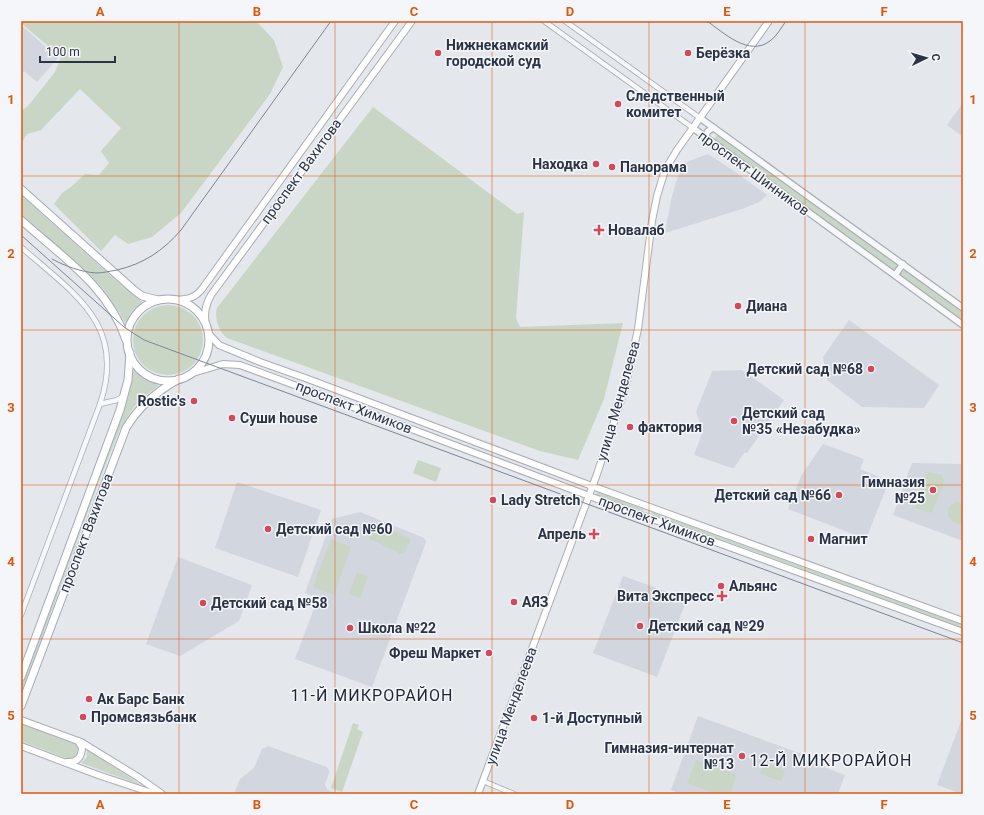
<svg xmlns="http://www.w3.org/2000/svg" width="984" height="815" font-family="Roboto,sans-serif">
<rect width="100%" height="100%" fill="#e4e7ec"/>
<g fill="#d2d6de">
<polygon points="21,25 58,58 37,82 24,71 21,75"/>
<polygon points="963,103 963,137 947,125"/>
<polygon points="708,154 731,169 767,195 759,202 745,208 665,233 671,200 676,182 684,163"/>
<polygon points="849,320 939,385 924,408 862,407 827,380 823,357"/>
<polygon points="742,370 784,400 747,453 744,453 734,468 732,468 694,455 703,431 696,412 712,371"/>
<polygon points="823,444 864,459 860,469 889,481 866,539 788,509 801,476"/>
<polygon points="912,463 963,464 963,541 893,515"/>
<polygon points="237,482 321,510 298,577 215,548"/>
<polygon points="360,512 424,538 426,542 372,687 295,659 318,598 305,593 332,519"/>
<polygon points="178,557 252,585 239,621 180,656 146,644"/>
<polygon points="623,576 687,599 657,677 593,653"/>
<polygon points="698,716 802,754 800,758 845,775 838,794 682,794 671,790"/>
<polygon points="963,716 963,794 962,794 937,785"/>
<polygon points="268,746 327,767 329,770 329,773 325,785 328,790 339,794 234,794 240,779 254,768 262,749"/>
</g>
<g fill="#c9d6c5">
<polygon points="21,21 256,21 274,40 283,67 270,94 181,213 152,237 128,244 115,235 101,251 54,204 62,193 71,187 85,174 99,175 109,163 101,151 121,128 80,89 41,130 27,134 21,144 21,111 28,106 55,72 61,57 21,23"/>
<path d="M373,107L517,214L524,212L516,318L520,327L623,323L604,399L578,460L540,451L227,338C219,333 214,317 217,308Z"/>
<polygon points="718,134 896,263 897,266 895,270 892,271 713,140"/>
<polygon points="21,195 111,276 142,302 131,312 125,323 119,312 102,288 21,215"/>
<polygon points="905,270 963,311 963,322 900,276 901,272"/>
<circle cx="168" cy="340" r="35"/>
<path d="M134,370L145,379L158,385V386L139,401L131,411L120,429L99,481L21,695V686C46,618 70,549 96,481C108,448 131,405 132,371Z"/>
<polygon points="418,460 441,468 436,482 413,473"/>
<polygon points="929,472 942,475 944,481 933,510 931,513 918,509 915,506 916,502 926,475"/>
<polygon points="597,492 643,509 643,511 596,495"/>
<path d="M957,502L963,503V526L953,522L948,516C947,508 950,504 957,502Z"/>
<polygon points="652,512 963,625 963,628 651,514"/>
<polygon points="376,523 409,538 410,542 405,552 401,554 370,539 369,535"/>
<polygon points="331,539 351,547 334,595 313,587"/>
<polygon points="357,572 368,576 360,598 349,594"/>
<polygon points="21,723 77,744 78,749 77,755 71,760 21,741"/>
<polygon points="353,723 359,725 357,729 363,732 342,792 331,788"/>
<polygon points="87,749 141,785 81,763 87,757"/>
<polygon points="696,760 737,775 730,794 717,794 687,783"/>
<polygon points="763,763 785,770 781,781 760,774"/>
</g>
<g fill="none" stroke-linecap="round" stroke-linejoin="round">
<g stroke="#a9aeb7" stroke-width="6">
<g id="minor">
<polyline points="544,21 693,128"/>
<polyline points="565,21 700,118"/>
<path d="M21,247C74,294 127,324 100,404L21,615"/>
<polyline points="100,404 117,400 124,396"/>
<polyline points="483,781 514,794"/>
</g>
</g>
<g stroke="#a9aeb7" stroke-width="8">
<g id="tertiary">
<polyline points="700,118 963,308"/>
<polyline points="693,128 963,325"/>
<path d="M706,138C706,132 708,130 714,128"/>
<polyline points="895,275 903,264"/>
</g>
</g>
<g stroke="#a9aeb7" stroke-width="8">
<g id="secondary">
<path d="M177,300C188,299 195,298 202,289L395,21"/>
<path d="M206,326C204,314 205,306 211,295L412,21"/>
<polyline points="208,333 219,345 260,362 308,379 592,486 963,621"/>
<polyline points="193,373 223,364 240,365 305,389 600,500 963,632"/>
<polyline points="21,720 81,742 138,777 162,794"/>
<polyline points="21,746 98,775 155,794"/>
<path d="M67,762C77,763 82,757 82,747L78,741"/>
<polyline points="478,794 597,474 615,419 625,388 638,329 652,221 657,196 665,170 677,150 769,21"/>
</g>
</g>
<g stroke="#a3abb8" stroke-width="9">
<g id="primary">
<polyline points="21,189 134,290 142,296 158,300"/>
<path d="M21,220C61,256 109,287 126,340"/>
<circle cx="168" cy="340" r="41"/>
<polyline points="21,677 120,410 128,380 130,353"/>
<path d="M21,706L126,428C139,406 157,391 179,379"/>
</g>
</g>
<use href="#minor" stroke="#f7f8fa" stroke-width="4.5"/>
<use href="#tertiary" stroke="#f7f8fa" stroke-width="5.5"/>
<use href="#secondary" stroke="#fff" stroke-width="6"/>
<use href="#primary" stroke="#fff" stroke-width="7"/>
<g stroke="#7d8696" stroke-width="1">
<path d="M707,21C724,33 749,57 770,41C777,36 781,28 786,21"/>
<polyline points="21,235 124,327 144,340 963,643"/>
<path d="M52,259C65,266 81,272 96,273C103,273 110,271 117,270C143,264 163,251 181,230L331,21"/>
</g>
</g>
<path fill="none" stroke="#df570f" stroke-width="1" stroke-opacity="0.55" d="M179,21V794M335,21V794M492,21V794M649,21V794M805,21V794M21,176H963M21,330H963M21,485H963M21,639H963"/>
<g fill="#d1495b" stroke="#f4f6f9" stroke-width="1.5">
<circle cx="438" cy="53" r="4"/>
<circle cx="688" cy="53" r="4"/>
<circle cx="618" cy="104" r="4"/>
<circle cx="596" cy="164" r="4"/>
<circle cx="612" cy="167" r="4"/>
<path d="M597 224h4v4h4v4h-4v4h-4v-4h-4v-4h4z"/>
<circle cx="738" cy="306" r="4"/>
<circle cx="871" cy="369" r="4"/>
<circle cx="194" cy="401" r="4"/>
<circle cx="232" cy="418" r="4"/>
<circle cx="734" cy="421" r="4"/>
<circle cx="630" cy="427" r="4"/>
<circle cx="933" cy="490" r="4"/>
<circle cx="839" cy="495" r="4"/>
<circle cx="493" cy="500" r="4"/>
<circle cx="268" cy="529" r="4"/>
<path d="M592 528h4v4h4v4h-4v4h-4v-4h-4v-4h4z"/>
<circle cx="811" cy="539" r="4"/>
<circle cx="721" cy="586" r="4"/>
<path d="M720 590h4v4h4v4h-4v4h-4v-4h-4v-4h4z"/>
<circle cx="514" cy="602" r="4"/>
<circle cx="203" cy="603" r="4"/>
<circle cx="640" cy="626" r="4"/>
<circle cx="350" cy="628" r="4"/>
<circle cx="489" cy="653" r="4"/>
<circle cx="89" cy="699" r="4"/>
<circle cx="83" cy="717" r="4"/>
<circle cx="534" cy="718" r="4"/>
<circle cx="742" cy="756" r="4"/>
</g>
<g text-anchor="middle" dominant-baseline="central" stroke-width="3" stroke-linejoin="round" paint-order="stroke">
<g font-size="14" font-weight="bold" fill="#2b3445" stroke="#f4f6f9" text-anchor="start">
<text x="446" y="45">Нижнекамский<tspan x="446" dy="16">городской суд</tspan></text>
<text x="696" y="53">Берёзка</text>
<text x="626" y="96">Следственный<tspan x="626" dy="16">комитет</tspan></text>
<text x="588" y="164" text-anchor="end">Находка</text>
<text x="620" y="167">Панорама</text>
<text x="608" y="230">Новалаб</text>
<text x="746" y="306">Диана</text>
<text x="863" y="369" text-anchor="end">Детский сад №68</text>
<text x="186" y="401" text-anchor="end">Rostic's</text>
<text x="742" y="413">Детский сад<tspan x="742" dy="16">№35 «Незабудка»</tspan></text>
<text x="240" y="418">Суши house</text>
<text x="638" y="427">фактория</text>
<text x="925" y="482" text-anchor="end">Гимназия<tspan x="925" dy="16">№25</tspan></text>
<text x="831" y="495" text-anchor="end">Детский сад №66</text>
<text x="501" y="500">Lady Stretch</text>
<text x="276" y="529">Детский сад №60</text>
<text x="586" y="534" text-anchor="end">Апрель</text>
<text x="819" y="539">Магнит</text>
<text x="729" y="586">Альянс</text>
<text x="714" y="596" text-anchor="end">Вита Экспресс</text>
<text x="522" y="602">АЯЗ</text>
<text x="211" y="603">Детский сад №58</text>
<text x="648" y="626">Детский сад №29</text>
<text x="358" y="628">Школа №22</text>
<text x="481" y="653" text-anchor="end">Фреш Маркет</text>
<text x="97" y="699">Ак Барс Банк</text>
<text x="91" y="717">Промсвязьбанк</text>
<text x="542" y="718">1-й Доступный</text>
<text x="734" y="748" text-anchor="end">Гимназия-интернат<tspan x="734" dy="16">№13</tspan></text>
</g>
<g font-size="14" fill="#2b3445" stroke="#f4f6f9">
<text transform="translate(301 171) rotate(-54)">проспект Вахитова</text>
<text transform="translate(754 173) rotate(36)">проспект Шинников</text>
<text transform="translate(618 401) rotate(-74)">улица Менделеева</text>
<text transform="translate(354 407) rotate(21)">проспект Химиков</text>
<text transform="translate(657 521) rotate(20)">проспект Химиков</text>
<text transform="translate(86 533) rotate(-69)">проспект Вахитова</text>
<text transform="translate(511 706) rotate(-70)">улица Менделеева</text>
</g>
<g font-size="16" letter-spacing="1" fill="#1d2536" stroke="#f4f6f9">
<text x="372" y="695">11-Й МИКРОРАЙОН</text>
<text x="831" y="760">12-Й МИКРОРАЙОН</text>
</g>
</g>
<rect width="984" height="815" fill="none" stroke="#f4f6f9" stroke-width="44"/>
<g transform="translate(926 58) rotate(85)" stroke="#f4f6f9" stroke-width="3" paint-order="stroke">
<path d="M0-3L7 15L0 10L-7 15Z" fill="#2b3445"/>
<text y="-6" font-size="11" font-weight="bold" text-anchor="middle" fill="#2b3445">С</text>
</g>
<path d="M40 56v6h75v-6" fill="none" stroke="#2b3445" stroke-width="2"/>
<text x="46" y="56" font-size="12" fill="#2b3445" stroke="#f4f6f9" stroke-width="3" paint-order="stroke">100 m</text>
<rect x="22" y="22" width="940" height="771" fill="none" stroke="#df570f" stroke-width="1.5"/>
<g font-size="13" text-anchor="middle" font-weight="bold" fill="#df570f">
<text x="100" y="16">A</text>
<text x="257" y="16">B</text>
<text x="414" y="16">C</text>
<text x="570" y="16">D</text>
<text x="727" y="16">E</text>
<text x="884" y="16">F</text>
<text x="11" y="104">1</text>
<text x="973" y="104">1</text>
<text x="11" y="258">2</text>
<text x="973" y="258">2</text>
<text x="11" y="412">3</text>
<text x="973" y="412">3</text>
<text x="11" y="566">4</text>
<text x="973" y="566">4</text>
<text x="11" y="720">5</text>
<text x="973" y="720">5</text>
<text x="100" y="809">A</text>
<text x="257" y="809">B</text>
<text x="414" y="809">C</text>
<text x="570" y="809">D</text>
<text x="727" y="809">E</text>
<text x="884" y="809">F</text>
</g>
</svg>
